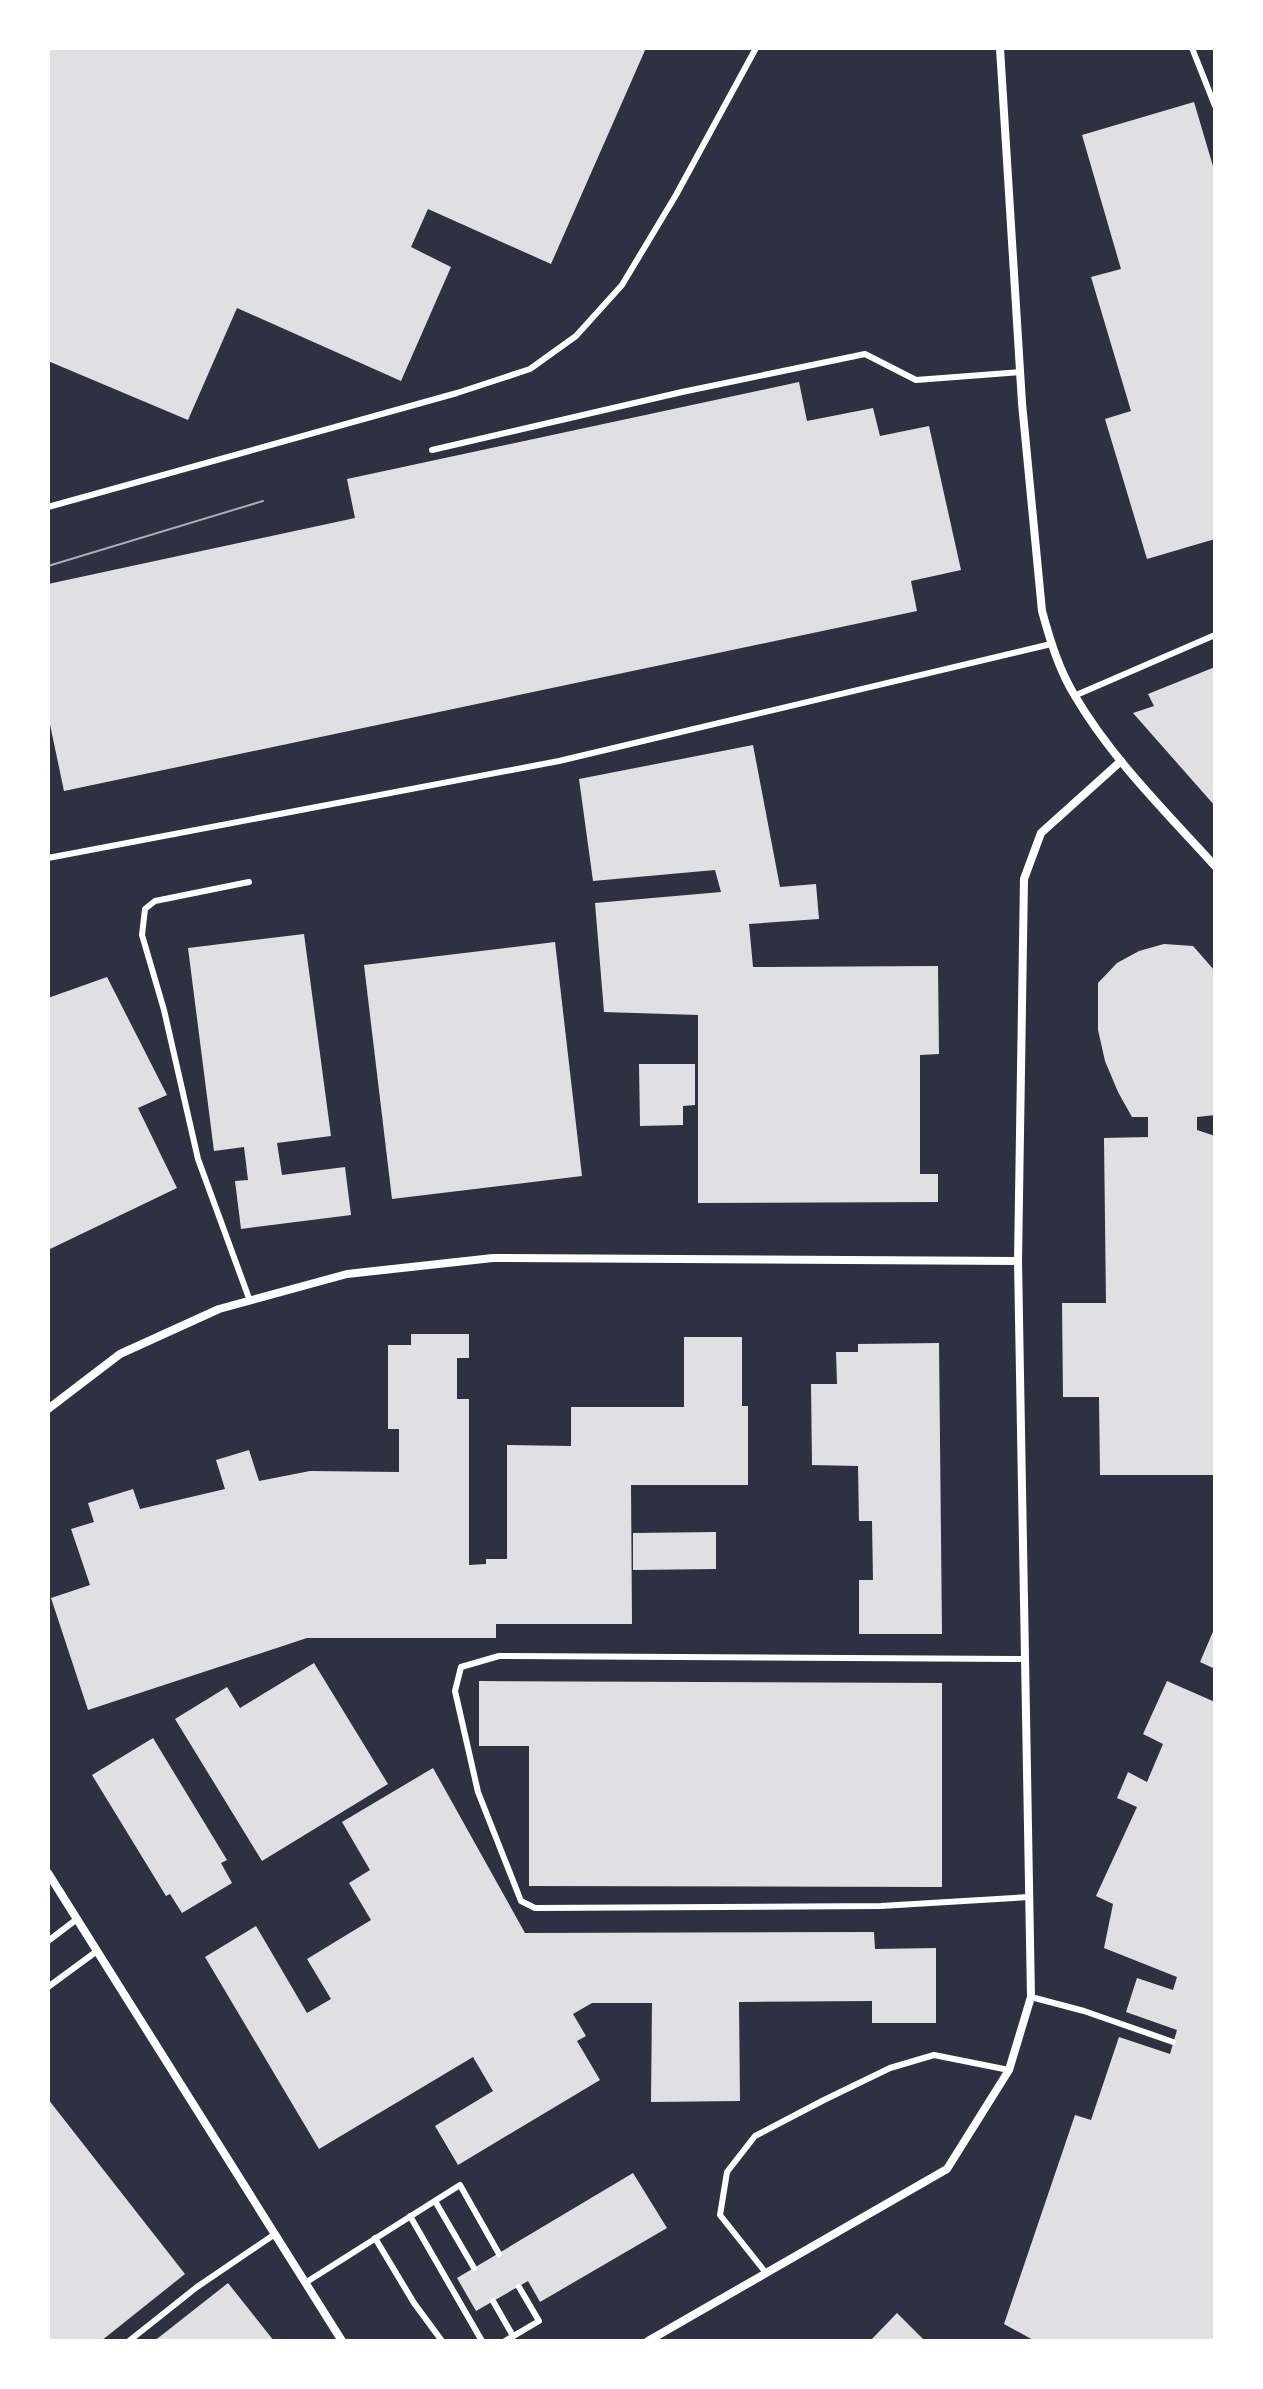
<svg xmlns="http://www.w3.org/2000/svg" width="1263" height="2389" font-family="'Public Sans',sans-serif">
<rect width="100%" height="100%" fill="#2d3142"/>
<g fill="#e0e0e3">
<polygon points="48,48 646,48 551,264 428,209 411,247 451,267 401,381 237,308 188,420 48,361"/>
<polygon points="1194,102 1215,173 1215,539 1147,559 1105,419 1131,411 1091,277 1121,269 1082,135"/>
<polygon points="799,382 807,421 873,408 880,436 929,426 961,570 911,581 917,611 64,791 48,715 48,584 355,518 347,479"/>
<polygon points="1215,667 1215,806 1133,713 1154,706 1148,694"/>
<polygon points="753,745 780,887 816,884 819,919 749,924 753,967 938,966 939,1054 920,1055 920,1174 938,1174 938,1202 698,1203 698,1015 604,1012 595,903 721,892 715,870 593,881 579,779"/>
<polygon points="304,934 331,1136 277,1143 282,1175 345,1167 351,1215 241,1229 235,1181 248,1180 244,1147 214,1151 188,948"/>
<polygon points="555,942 582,1176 392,1199 364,965"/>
<polygon points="1164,944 1193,946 1215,971 1215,1115 1197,1117 1197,1130 1215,1136 1215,1475 1100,1475 1099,1397 1063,1397 1062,1303 1106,1303 1104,1138 1148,1137 1148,1117 1132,1117 1118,1092 1105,1061 1098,1030 1098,983 1117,963 1139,951"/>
<polygon points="107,977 167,1095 138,1108 177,1188 48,1250 48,998"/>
<polygon points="639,1064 695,1064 695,1105 683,1106 683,1125 640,1126"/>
<polygon points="411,1334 469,1334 469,1358 457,1358 457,1399 469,1399 469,1565 486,1564 486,1559 507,1559 507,1445 571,1446 571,1407 684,1407 684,1337 742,1337 742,1406 748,1406 748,1485 631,1485 632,1624 496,1624 496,1638 307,1638 88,1710 51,1598 90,1585 71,1529 94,1522 88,1503 133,1489 140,1509 225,1489 216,1460 249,1450 259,1481 310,1471 399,1472 399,1429 388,1429 388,1345 411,1345"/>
<polygon points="939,1343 942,1634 859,1634 859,1580 873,1580 872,1521 859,1521 858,1466 812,1465 811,1384 837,1384 836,1352 858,1352 858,1344"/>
<polygon points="716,1532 716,1569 633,1570 633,1533"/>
<polygon points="1215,1627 1215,1669 1200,1662"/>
<polygon points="314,1663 388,1784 262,1861 175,1719 227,1687 240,1708"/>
<polygon points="479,1681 942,1683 942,1887 529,1886 529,1746 479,1746"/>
<polygon points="1167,1681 1215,1702 1215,2341 1035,2341 1004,2324 1075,2115 1091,2120 1119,2037 1170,2054 1177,2030 1126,2012 1137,1978 1173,1990 1177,1977 1104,1948 1113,1904 1096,1896 1137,1807 1117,1798 1128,1772 1147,1782 1163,1744 1143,1734"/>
<polygon points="153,1738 227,1860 221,1863 232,1883 182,1913 170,1894 166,1896 92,1775"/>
<polygon points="433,1768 525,1933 874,1932 875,1949 936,1948 936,2023 872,2023 872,2001 739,2002 740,2101 651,2102 652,2003 592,2003 573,2014 586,2036 577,2041 600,2080 458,2165 435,2126 493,2091 473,2057 319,2149 205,1957 256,1926 307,2013 331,1999 307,1959 371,1920 349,1883 370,1870 342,1822"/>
<polygon points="48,2099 185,2274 101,2341 48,2341"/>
<polygon points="633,2173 667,2228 540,2302 528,2281 476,2311 457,2278"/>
<polygon points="228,2283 274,2341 154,2341 162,2335"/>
<polygon points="897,2313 925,2341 870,2341"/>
</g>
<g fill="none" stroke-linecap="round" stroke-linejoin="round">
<g stroke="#fff" stroke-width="6">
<polyline points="1192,48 1215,106"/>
<polyline points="432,450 682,392 865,354 916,380 1020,372"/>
<polyline points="48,507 457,393 530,369 576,336 622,285 676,195 756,48"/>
<polyline points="1074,696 1215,635"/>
<polyline points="48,858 559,761 1051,644"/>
<polyline points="249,882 155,901 145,909 142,935 164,1010 198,1159 250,1301"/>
<polyline points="1025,1659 499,1656 461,1667 455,1691 478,1792 521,1901 535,1908 881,1906 1029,1897"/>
<polyline points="48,1941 77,1919"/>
<polyline points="48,1987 97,1951"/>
<polyline points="1031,1997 1084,2011 1173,2042"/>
<polyline points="435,2201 474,2268"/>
<polyline points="410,2216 482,2341"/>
<polyline points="375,2238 414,2303 442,2341"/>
<polyline points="766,2273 720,2215 727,2172 755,2136 824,2100 890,2068 934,2055 1009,2070"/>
<polyline points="305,2283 460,2185 499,2254"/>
<polyline points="493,2301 513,2336"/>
<polyline points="129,2341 197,2287 275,2234"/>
<polyline points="505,2341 539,2321 519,2287"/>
</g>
<g stroke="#fff" stroke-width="8">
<path d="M1000,48L1022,403L1042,611C1050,640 1059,670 1075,696C1112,759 1166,812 1215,866"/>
<polyline points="48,1409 120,1354 219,1309 347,1274 493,1258 1018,1261"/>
<polyline points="48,1873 342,2341"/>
<polyline points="648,2341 947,2169 1009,2070 1031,1997 1018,1261 1024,879 1041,833 1121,761"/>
</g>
<polyline stroke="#abadb3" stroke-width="2" points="48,566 263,501"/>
</g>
<rect width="1263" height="2389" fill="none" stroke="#ffffff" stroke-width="100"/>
</svg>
